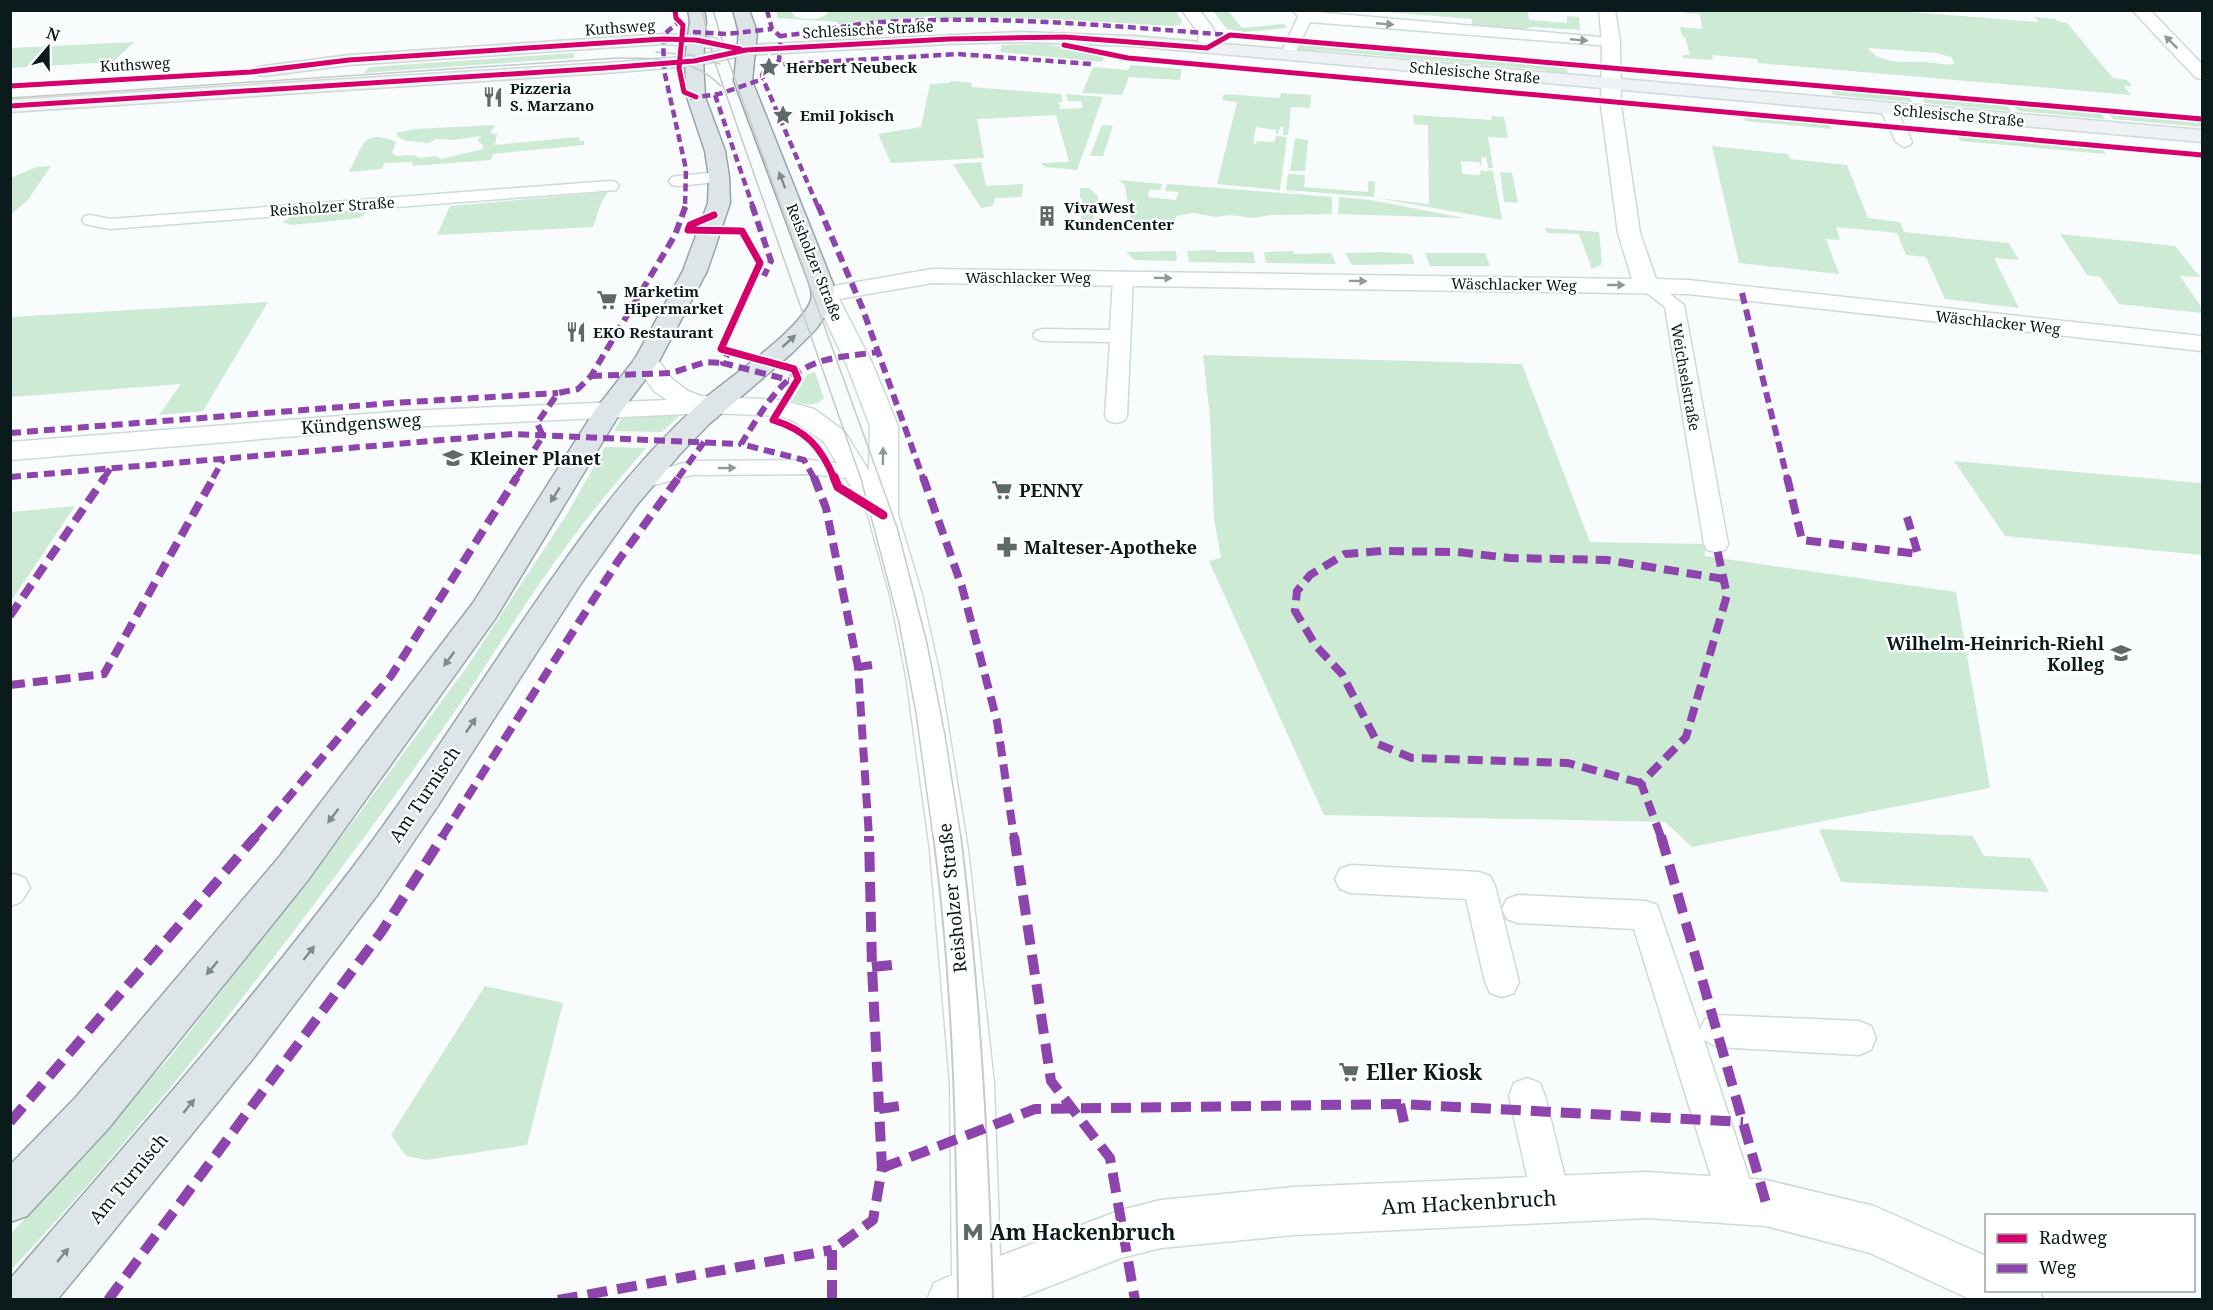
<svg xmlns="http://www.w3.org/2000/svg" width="2213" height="1310" font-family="'Noto Serif',serif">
<rect width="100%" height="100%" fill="#f8fcfc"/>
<g fill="#cdead4" fill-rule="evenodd">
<path d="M1685,10H1885L2038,22L2035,17L2056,19L2057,21L2067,23L2113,78L2127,80L2132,86H2124L2131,95L1758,63L1757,59L1712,55L1713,60L1683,58V55H1690L1685,37L1682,36L1680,27L1702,29L1700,14L1685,13ZM1868,48L1936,53L1951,57L1955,64C1942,66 1930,61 1917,62C1900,62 1879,63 1868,48Z"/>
<path d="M777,11H791L795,17C807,20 823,21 831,10H1175L1182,21L1180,25L1171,26L1052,19L983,18L938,20L934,16L838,24L837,22L777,18Z"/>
<polygon points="1213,11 1235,11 1229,12 1242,28 1284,24 1287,28 1245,32 1227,29"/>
<polygon points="1373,11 1528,11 1529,20 1567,23 1567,16 1579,17 1580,30 1534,27 1527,28 1527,33 1471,28 1472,19"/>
<polygon points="134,42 113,62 11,68 11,48"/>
<polygon points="1295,43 1567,67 1568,74 1547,73 1546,70 1317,50 1316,52 1294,50"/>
<polygon points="1045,44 1121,59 1104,58 1102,62 1001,52 1001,45"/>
<polygon points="574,53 574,58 363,73 370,67"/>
<polygon points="1131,65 1182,69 1180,80 1129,77 1122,95 1082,93 1093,67 1128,70"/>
<polygon points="951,81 972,83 971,87 1061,94 1063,102 1059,102 1060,109 1083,108 1081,101 1068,101 1066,94 1103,97 1077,170 1045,167 1041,163 1069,162 1056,115 977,119 984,158 891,163 878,134 921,127 930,84 949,83"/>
<polygon points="1831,90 1910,97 1912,102 1833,95"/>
<polygon points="1281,93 1311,95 1310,108 1291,107 1288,135 1283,135 1283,127 1280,127 1278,134 1276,134 1276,130 1256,127 1253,143 1256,144 1257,141 1274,142 1276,136 1287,137 1280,190 1217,184 1237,102 1222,100 1224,94 1280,98"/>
<polygon points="1922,98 2007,105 2011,111 1925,103"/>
<polygon points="2014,106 2101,113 2105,119 2018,111"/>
<polygon points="2108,114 2202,122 2202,127 2113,119"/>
<polygon points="1413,115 1492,120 1491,116 1504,117 1508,138 1488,137 1493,168 1488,168 1486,157 1481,157 1482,167 1479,162 1461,161 1462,174 1480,175 1481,170 1487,172 1488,170 1493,171 1502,220 1377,198 1429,204 1428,125 1414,124"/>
<polygon points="1743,115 1829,123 1832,129 1745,121"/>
<path d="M493,125L495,126L490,133L497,134L495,145L579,137L580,141H584V145L493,154L491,160L412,166L413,162L384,163L382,169L349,172C363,145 363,128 396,142L392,153L397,156L413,155L420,158L436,156L441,159L483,149V145L477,140L481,136L453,140L437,139L428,143L407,141L398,137L396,133L415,129Z"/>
<polygon points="1102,125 1113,126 1103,156 1090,156"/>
<polygon points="1957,135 2101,148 2106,154 1960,141"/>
<polygon points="1295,138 1308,140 1305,171 1290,171"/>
<polygon points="1712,146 1788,154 1790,159 1847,165 1868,218 1900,222 1904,232 2009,243 2019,260 1994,258 2019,308 1945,299 1926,257 1906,255 1897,233 1836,227 1840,240 1826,239 1839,274 1739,263"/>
<polygon points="981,162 986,186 1023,184 1022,197 995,198 993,206 981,208 953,164"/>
<polygon points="51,166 27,201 11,214 11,178 36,167"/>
<polygon points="1500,172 1512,173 1518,203 1504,202"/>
<polygon points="1288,174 1305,175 1304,187 1368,192 1368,181 1375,182 1374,197 1286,190"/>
<polygon points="1119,180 1162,184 1160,190 1149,189 1148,197 1176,200 1179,192 1165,191 1167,184 1332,197 1332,214 1271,215 1253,218 1230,215 1216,217 1193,213 1177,216 1173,222 1131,221 1125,186"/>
<polygon points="1080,188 1089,188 1098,196 1098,213 1093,213 1093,224 1081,224 1082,199 1080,198"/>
<polygon points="608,192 601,203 593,227 437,235 450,206"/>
<polygon points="1339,197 1370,200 1464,218 1338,214"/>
<polygon points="360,209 368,211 359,218 292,225 282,222 293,216"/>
<polygon points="1545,228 1599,232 1602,260 1601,265 1592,269 1579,234 1547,233"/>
<polygon points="2060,234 2175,246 2200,277 2180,276 2202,308 2202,313 2119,304 2100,277 2087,275"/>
<polygon points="1215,250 1216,252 1253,252 1255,263 1189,262 1187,251"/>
<polygon points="1176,251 1177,261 1134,260 1126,252"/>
<polygon points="1293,251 1294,254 1331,253 1336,264 1266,263 1264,252"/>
<polygon points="1384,252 1411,254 1415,264 1352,265 1345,253"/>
<polygon points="1425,253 1485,253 1490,266 1430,266"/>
<polygon points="268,302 203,411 159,415 181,384 11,397 11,317"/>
<polygon points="1203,355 1522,364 1590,542 1705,544 1705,556 1956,592 1990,788 1692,847 1665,822 1324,815 1209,561 1221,558 1214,519 1210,417"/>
<path d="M815,372L824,398C815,408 803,404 792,401L807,375Z"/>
<polygon points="681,414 662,432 614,431 621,419 627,417"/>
<path d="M605,447L646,448C621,477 596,506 573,537C523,603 481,677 432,744C301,926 164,1106 11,1270L10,1235L170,1057L355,819L466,668L567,514Z"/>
<polygon points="1954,461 2202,483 2202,555 2005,536"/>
<polygon points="75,506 11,601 11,512"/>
<polygon points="1819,829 1973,836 1984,856 2030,858 2049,892 1841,882"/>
<polygon points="485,986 563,1003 527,1145 426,1160 406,1156 391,1135"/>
</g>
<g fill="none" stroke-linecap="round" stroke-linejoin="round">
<g stroke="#cfd9d9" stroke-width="3">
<g id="lane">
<polygon points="1293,10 1611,38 1618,42 1611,46 1310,22 1294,55 1287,59 1280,55 1298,17"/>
<polygon points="1888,104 1896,109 1912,142 1910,145 1904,147 1896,142 1880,109"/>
<polygon points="719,172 725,173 728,177 725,181 678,186 672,185 669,181 672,177 678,176"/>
<polygon points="610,181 616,182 619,186 616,190 110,229 85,224 82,220 85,216 91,215 110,219"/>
<polygon points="1123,272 1130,274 1133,278 1127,416 1124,421 1116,423 1108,421 1105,416 1110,342 1043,341 1036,339 1033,335 1036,331 1043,329 1110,330 1113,278 1116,274"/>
<polygon points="1646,279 1653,281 1684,305 1728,544 1725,550 1716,552 1707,550 1704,544 1665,307 1636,285 1639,281"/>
<polygon points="810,460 864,467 868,472 864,477 856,479 810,474 692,475 639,489 631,487 627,482 631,477 692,461"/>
<polygon points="1351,865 1479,872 1490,876 1495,886 1519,982 1514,993 1502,997 1490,993 1485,982 1466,899 1351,893 1340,889 1335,879 1340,869"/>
<polygon points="14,874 25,878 30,888 21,902 10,906 10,876"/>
<polygon points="1518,895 1646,901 1657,905 1700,1030 1705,1019 1717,1015 1859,1021 1871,1026 1876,1038 1871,1050 1859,1055 1717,1047 1704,1040 1757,1202 1752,1216 1738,1221 1724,1216 1719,1202 1634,929 1518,923 1507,919 1502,909 1507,899"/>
<polygon points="1527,1078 1540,1083 1545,1096 1570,1198 1565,1212 1551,1217 1537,1212 1532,1198 1509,1096 1514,1083"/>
</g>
</g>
<g stroke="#cfd9d9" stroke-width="3">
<g id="street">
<path d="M1182,10H1199C1209,23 1223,35 1213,52H1201L1198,48L1199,34Z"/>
<polygon points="1599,10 1615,10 1620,42 1621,106 1640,233 1656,279 1688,280 2202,336 2202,351 1688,294 932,283 839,299 872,363 898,426 898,515 922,595 940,676 968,850 994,1083 1000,1256 1121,1210 1161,1200 1294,1187 1647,1172 1766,1180 1874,1206 1986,1256 1986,1290 2040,1290 2043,1300 1972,1300 1870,1253 1766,1226 1647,1218 1294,1235 1161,1248 1121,1258 1015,1300 927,1300 934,1283 952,1275 950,1083 930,850 906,676 890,595 868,515 824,442 794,421 779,416 709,413 405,427 10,460 10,442 405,411 667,400 654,391 633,361 637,356 646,353 655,356 672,379 688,391 701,396 781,400 814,409 844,431 869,471 870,426 846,363 813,294 817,289 932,269 1632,279 1618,233 1601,106 1602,42"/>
<polygon points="2132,10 2150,10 2202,64 2202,79 2196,78"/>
</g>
</g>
<g stroke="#cfd9d9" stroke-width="3">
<g id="secondary">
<polygon points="1020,32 1133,36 2202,130 2202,142 1133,46 1020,42 949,44 746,55 694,66 605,73 10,112 10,100 605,63 694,56 746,45"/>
<polygon points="663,34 696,35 717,39 720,43 717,47 711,48 663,44 349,65 264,76 258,75 255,71 258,67 264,66 349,55"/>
</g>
</g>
<g stroke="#96a5a9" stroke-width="3">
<g id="primary">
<polygon points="688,10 704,10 706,21 703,61 705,97 725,151 729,177 730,203 707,271 659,361 620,413 495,619 308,880 108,1129 27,1216 10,1222 10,1165 76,1097 280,856 473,603 595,410 635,359 683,271 708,203 709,177 705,151 687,97 685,61 690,21"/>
<path d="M733,10H749L757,32L752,81L833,284L834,303L816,329L792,353L709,424L679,455L636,506L580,585L437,807L378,894L255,1056L85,1266L57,1300H10V1279C126,1145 243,1012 350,871C434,760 505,641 587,530C621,483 660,439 703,400C732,375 791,337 809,305C814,297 811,288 808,280L734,81L739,32Z"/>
</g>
</g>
<use href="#lane" fill="#feffff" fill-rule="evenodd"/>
<use href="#street" fill="#feffff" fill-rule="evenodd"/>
<use href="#secondary" fill="#eef2f4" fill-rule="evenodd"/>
<use href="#primary" fill="#dee5e8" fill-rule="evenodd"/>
<g stroke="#c8c9c9" stroke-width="1.5">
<polyline points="702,10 713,57 861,479 899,623 916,714 933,837"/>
<polyline points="713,10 726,54 897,527 927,643 945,735 961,837"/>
<polyline points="656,52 691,55 720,64"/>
<path d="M10,98L618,58C655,58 693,57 721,86"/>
</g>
<g stroke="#c8c9c9" stroke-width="2">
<path d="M933,836C954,989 956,1145 958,1300"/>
<path d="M961,836C980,990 989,1144 993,1300"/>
</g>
<g stroke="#8e44ad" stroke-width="4.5" stroke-dasharray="8 4.5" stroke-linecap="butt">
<polyline points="767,10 772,29 781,37 779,61 766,68 762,75 763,79 818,207"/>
<polyline points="677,19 679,22 663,35 664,70 686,169 685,207"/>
<polyline points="693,32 726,34 772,29"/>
<path d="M779,36C814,33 848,24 883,22C998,15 1114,26 1228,35"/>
<polyline points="771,65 957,54 1091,64"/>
<polyline points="715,95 753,207"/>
<polyline points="690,98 719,94 763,79"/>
</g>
<g stroke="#8e44ad" stroke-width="6" stroke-dasharray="11 6" stroke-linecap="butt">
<polyline points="752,205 771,261 764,276"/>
<polyline points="818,205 862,307 923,478"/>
<polyline points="1742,293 1787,478"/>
<polyline points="731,347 723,363 789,380"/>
<polyline points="591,376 671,373 706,362 723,363"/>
<polyline points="10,433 393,403 558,393"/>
<polyline points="10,477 513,434 741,444"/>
<polyline points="104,478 110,469"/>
<polyline points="213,478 223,460"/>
<polyline points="516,478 543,436 537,423 558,393 578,389 591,376 675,235 686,205"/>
<polyline points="678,478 704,442"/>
<path d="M814,478L804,460L741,444C761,413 781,374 819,362C838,356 858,355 878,352"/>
</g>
<g stroke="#8e44ad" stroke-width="8" stroke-dasharray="15 8" stroke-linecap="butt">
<polyline points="814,477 826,508 858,667 869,837"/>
<polyline points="923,477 962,587 997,721 1014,837"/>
<polyline points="1787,477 1802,540 1918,554 1907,517"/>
<polyline points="10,616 105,477"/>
<polyline points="858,667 872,665"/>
<polyline points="10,685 104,674 214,477"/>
<polyline points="1641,783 1568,763 1412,758 1378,744 1342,674 1316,646 1295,611 1297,591 1310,575 1345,554 1382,551 1458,552 1510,558 1607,560 1724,579"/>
<polyline points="255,837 391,676 517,477"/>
<polyline points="442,837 618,561 679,477"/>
<polyline points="1661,837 1641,783 1686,737 1727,595 1716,544"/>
</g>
<g stroke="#8e44ad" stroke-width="10" stroke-dasharray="20 10" stroke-linecap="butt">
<polyline points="1014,836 1051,1081 1110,1158 1135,1300"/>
<polyline points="1661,836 1766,1203"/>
<polyline points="872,967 901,964"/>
<polyline points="1400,1104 1404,1122"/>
<polyline points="879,1109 907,1105"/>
<polyline points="10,1122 256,836"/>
<polyline points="882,1168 1035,1109 1400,1104 1743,1122"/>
<polyline points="108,1300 382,931 443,836"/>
<polyline points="558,1300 832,1250"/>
<polyline points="832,1300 832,1250 873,1220 882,1168 872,967 869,836"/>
</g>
<g stroke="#fff" stroke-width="8">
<g id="cycleway-far2">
<polyline points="675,10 676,18 683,25 679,68 684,92 696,97"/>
<polyline points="1064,45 1128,58 2202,155"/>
<polyline points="10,86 251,72 349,60 663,39 696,40 740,49"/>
<polyline points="10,106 605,68 694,61 746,50 949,39 1065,37 1207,48 1230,35 2202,119"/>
</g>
</g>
<g stroke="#fff" stroke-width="10">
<path id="cycleway-far1" d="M714,215L690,225L688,230L742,231L760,263L721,349L794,369L798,379L773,420C806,430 821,447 834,478"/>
</g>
<g stroke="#fff" stroke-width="13">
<polyline id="cycleway" points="834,477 838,487 883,515"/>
</g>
<use href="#cycleway-far2" stroke="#d6006c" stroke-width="5"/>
<use href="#cycleway-far1" stroke="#d6006c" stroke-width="7"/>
<use href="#cycleway" stroke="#d6006c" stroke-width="9"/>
</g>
<defs><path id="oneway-solid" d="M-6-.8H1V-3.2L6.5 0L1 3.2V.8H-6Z" transform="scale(1.5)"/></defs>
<g fill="#919898">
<use href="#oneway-solid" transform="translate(1385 24) rotate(5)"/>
<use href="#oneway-solid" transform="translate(1579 40) rotate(5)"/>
<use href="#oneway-solid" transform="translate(2171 42) rotate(-135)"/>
<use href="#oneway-solid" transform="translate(1163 278) rotate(1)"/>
<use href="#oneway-solid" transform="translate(1358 281) rotate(1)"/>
<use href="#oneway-solid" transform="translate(1616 285)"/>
<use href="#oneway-solid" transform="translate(883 456) rotate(-89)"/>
<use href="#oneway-solid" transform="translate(727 468) rotate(-1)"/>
</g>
<g fill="#7f8a8c">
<use href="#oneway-solid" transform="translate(782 180) rotate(-111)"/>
<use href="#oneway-solid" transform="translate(789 341) rotate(-42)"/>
<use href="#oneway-solid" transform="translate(555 495) rotate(122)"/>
<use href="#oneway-solid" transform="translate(449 659) rotate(126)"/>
<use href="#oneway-solid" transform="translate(471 725) rotate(-56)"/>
<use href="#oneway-solid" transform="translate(333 816) rotate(127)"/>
<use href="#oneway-solid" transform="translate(309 953) rotate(-52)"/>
<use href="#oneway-solid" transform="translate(212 968) rotate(130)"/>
<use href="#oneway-solid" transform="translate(189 1106) rotate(-51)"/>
<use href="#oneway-solid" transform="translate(63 1255) rotate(-50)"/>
</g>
<defs>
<g id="sight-bare" transform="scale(1.62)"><path d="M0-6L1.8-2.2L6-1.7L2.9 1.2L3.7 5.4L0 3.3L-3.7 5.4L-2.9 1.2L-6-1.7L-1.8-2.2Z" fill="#5e696a" stroke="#fff" stroke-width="2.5" paint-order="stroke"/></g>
<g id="restaurant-bare" transform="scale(1.62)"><path d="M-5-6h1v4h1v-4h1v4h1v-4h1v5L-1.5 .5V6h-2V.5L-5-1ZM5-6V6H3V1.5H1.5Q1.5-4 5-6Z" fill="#5e696a" stroke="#fff" stroke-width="2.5" paint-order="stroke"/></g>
<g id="building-bare" transform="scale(1.62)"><path d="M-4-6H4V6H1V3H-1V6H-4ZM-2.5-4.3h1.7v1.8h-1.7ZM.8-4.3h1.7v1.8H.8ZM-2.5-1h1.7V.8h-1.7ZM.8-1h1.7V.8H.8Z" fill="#5e696a" stroke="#fff" stroke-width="2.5" paint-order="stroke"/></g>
<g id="supermarket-bare" transform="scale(1.62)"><path d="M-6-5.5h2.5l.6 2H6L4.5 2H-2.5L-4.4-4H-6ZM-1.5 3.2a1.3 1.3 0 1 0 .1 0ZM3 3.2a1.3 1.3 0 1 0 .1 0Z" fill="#5e696a" stroke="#fff" stroke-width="2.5" paint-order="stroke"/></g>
<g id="school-bare" transform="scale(1.62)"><path d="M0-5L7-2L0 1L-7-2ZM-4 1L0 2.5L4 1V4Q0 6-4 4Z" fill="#5e696a" stroke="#fff" stroke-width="2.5" paint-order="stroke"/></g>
<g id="pharmacy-bare" transform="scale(1.62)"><path d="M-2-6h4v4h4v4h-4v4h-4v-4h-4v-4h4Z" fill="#5e696a" stroke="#fff" stroke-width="2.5" paint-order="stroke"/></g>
<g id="metro-bare" transform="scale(1.62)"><path d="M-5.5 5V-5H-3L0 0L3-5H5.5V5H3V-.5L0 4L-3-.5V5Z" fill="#5e696a" stroke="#fff" stroke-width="2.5" paint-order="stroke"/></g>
</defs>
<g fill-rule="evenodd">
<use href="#sight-bare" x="769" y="67"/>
<use href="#restaurant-bare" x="493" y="97"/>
<use href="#sight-bare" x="783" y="115"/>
<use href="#building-bare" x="1047" y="216"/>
<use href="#supermarket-bare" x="607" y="300"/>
<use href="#restaurant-bare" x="576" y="332"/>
<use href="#school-bare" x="453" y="458"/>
<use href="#supermarket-bare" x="1002" y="490"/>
<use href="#pharmacy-bare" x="1007" y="547"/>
<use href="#school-bare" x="2121" y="653"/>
<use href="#supermarket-bare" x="1349" y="1072"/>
<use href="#metro-bare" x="973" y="1232"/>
</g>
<g text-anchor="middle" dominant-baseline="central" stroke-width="4.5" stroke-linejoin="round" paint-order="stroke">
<g font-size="15" fill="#0b1a1b" stroke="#fff">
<text transform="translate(620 27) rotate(-4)">Kuthsweg</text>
<text transform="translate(868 29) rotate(-3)">Schlesische Straße</text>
<text transform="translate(135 64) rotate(-3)">Kuthsweg</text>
<text transform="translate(1475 72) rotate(5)">Schlesische Straße</text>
<text transform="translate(1959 115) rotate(5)">Schlesische Straße</text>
<text transform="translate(332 206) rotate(-4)">Reisholzer Straße</text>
<text transform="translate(815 262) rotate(68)">Reisholzer Straße</text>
<text x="1028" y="277">Wäschlacker Weg</text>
<text transform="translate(1514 284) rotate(1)">Wäschlacker Weg</text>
<text transform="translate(1998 322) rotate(6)">Wäschlacker Weg</text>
<text transform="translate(1686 377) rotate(80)">Weichselstraße</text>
</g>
<g font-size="15" font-weight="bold" fill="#0b1a1b" stroke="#fff" text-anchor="start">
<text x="786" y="67">Herbert Neubeck</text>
<text x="510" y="88">Pizzeria<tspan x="510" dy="17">S. Marzano</tspan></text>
<text x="800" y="115">Emil Jokisch</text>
<text x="1064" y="207">VivaWest<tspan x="1064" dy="17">KundenCenter</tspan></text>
<text x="624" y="291">Marketim<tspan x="624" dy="17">Hipermarket</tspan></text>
<text x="593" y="332">EKO Restaurant</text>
</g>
<g font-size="18" fill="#0b1a1b" stroke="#fff">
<text transform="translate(361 423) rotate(-4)">Kündgensweg</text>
<text transform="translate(424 794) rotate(-56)">Am Turnisch</text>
<text transform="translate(952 898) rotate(-96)">Reisholzer Straße</text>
<text transform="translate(128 1178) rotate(-50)">Am Turnisch</text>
</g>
<g font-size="18" font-weight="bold" fill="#0b1a1b" stroke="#fff" text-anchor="start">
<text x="470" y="458">Kleiner Planet</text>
<text x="1019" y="490">PENNY</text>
<text x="1024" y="547">Malteser-Apotheke</text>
<text x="2104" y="643" text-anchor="end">Wilhelm-Heinrich-Riehl<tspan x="2104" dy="21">Kolleg</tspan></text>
</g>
<g font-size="21" font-weight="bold" fill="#0b1a1b" stroke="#fff" text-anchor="start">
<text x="1366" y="1072">Eller Kiosk</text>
<text x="990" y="1232">Am Hackenbruch</text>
</g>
<g font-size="21" fill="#0b1a1b" stroke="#fff">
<text transform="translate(1469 1202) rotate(-3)">Am Hackenbruch</text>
</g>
</g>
<rect width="2213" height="1310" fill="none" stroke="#0b1a1b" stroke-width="24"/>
<rect x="1985" y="1214" width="210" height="78" fill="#ffffff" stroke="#9da3a4" stroke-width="1.5"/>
<rect x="1997" y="1234" width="30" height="9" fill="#d6006c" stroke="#9da3a4" stroke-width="1.5"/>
<text x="2039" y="1244" font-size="18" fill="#0b1a1b">Radweg</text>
<rect x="1997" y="1264" width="30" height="9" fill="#8e44ad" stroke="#9da3a4" stroke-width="1.5"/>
<text x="2039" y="1274" font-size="18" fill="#0b1a1b">Weg</text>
<g transform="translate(48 48) rotate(20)" stroke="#ffffff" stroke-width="4.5" paint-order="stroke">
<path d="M0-4.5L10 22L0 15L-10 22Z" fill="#0b1a1b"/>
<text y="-9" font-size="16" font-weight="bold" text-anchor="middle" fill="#0b1a1b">N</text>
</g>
</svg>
